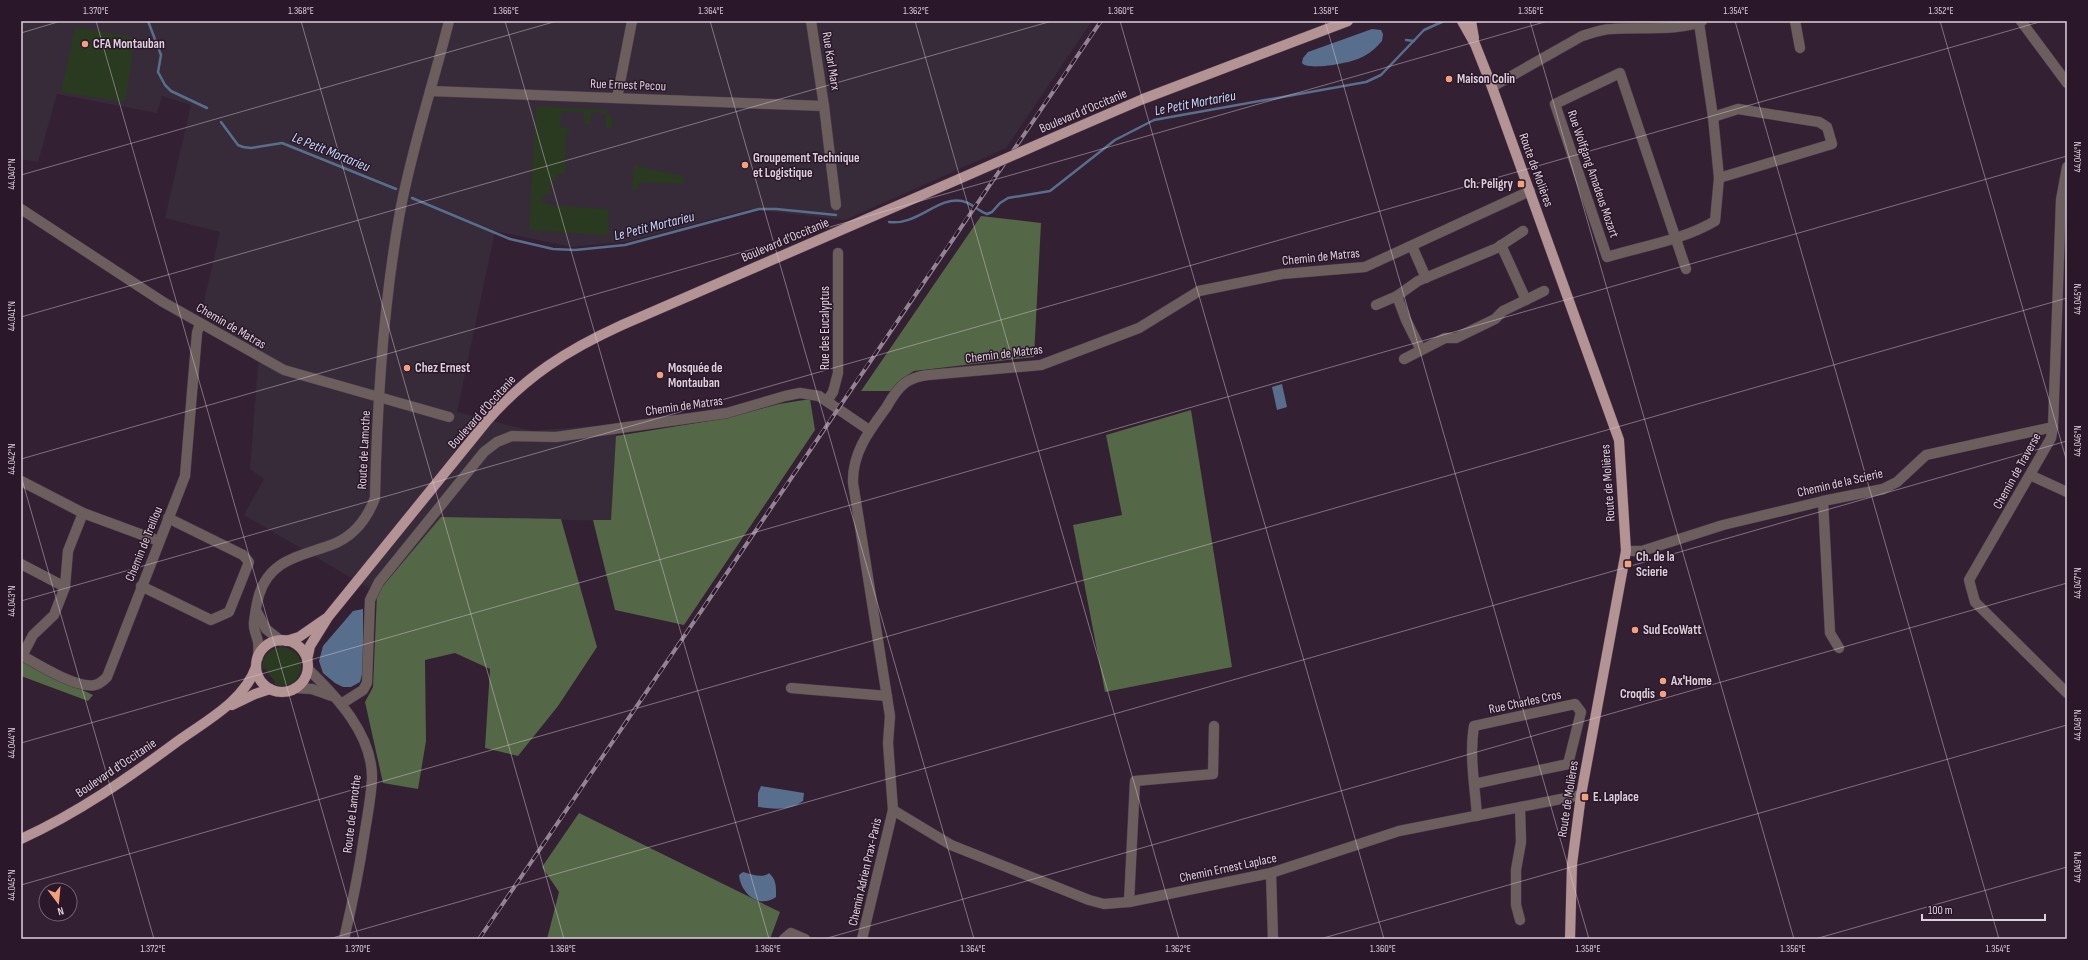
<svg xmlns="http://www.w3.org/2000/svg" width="2088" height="960" font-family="'Sofia Sans Condensed',sans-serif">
<rect width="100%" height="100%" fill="#342033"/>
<polygon fill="#372b39" points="21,21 1092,21 1006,148 845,220 750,209 630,241 572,247 495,231 457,412 532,431 617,424 611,521 442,517 377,593 244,515 264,479 250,469 259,352 201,315 220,232 165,218 191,105 162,96 157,113 57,94 38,162 21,159"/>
<g fill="#2a3a20">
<polygon points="75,27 133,37 134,46 125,102 61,92"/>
<polygon points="536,106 605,110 613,120 612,128 606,128 606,115 597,112 590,114 590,124 584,124 584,112 561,111 560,127 569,128 569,133 566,134 565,174 556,175 555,181 550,181 550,194 543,195 542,203 557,206 608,209 608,235 529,230"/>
<polygon points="634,165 685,177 683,184 639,182 638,190 632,189"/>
<path d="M282,647C313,651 304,692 275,685V681L269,675L266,669L262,668C263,655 270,648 282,647Z"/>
</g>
<g fill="#546746">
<polygon points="981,216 1041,223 1034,357 914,371 903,378 891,391 861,391"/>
<polygon points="810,399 815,430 684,625 615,610 593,520 611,520 616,436 721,419 779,404"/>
<polygon points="1191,410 1232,667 1105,692 1073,525 1122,515 1106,435"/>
<polygon points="441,517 561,519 597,647 558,706 518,756 485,748 490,669 455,653 425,660 426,741 418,789 383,783 365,702 373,687 377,593"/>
<polygon points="21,661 93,695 88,701 21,676"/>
<polygon points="579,813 780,912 770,939 547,939 559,892 542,867"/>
</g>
<g fill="#586e8d">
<path d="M1372,29L1381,30L1383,34L1382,41C1376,48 1368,55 1360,58C1351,63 1307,71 1302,63L1303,58L1308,52Z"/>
<polygon points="1282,384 1287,407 1277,410 1272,387"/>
<polygon points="363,609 363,671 360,682 351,687 343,687 335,683 323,673 319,661 323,646 353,611"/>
<path d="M761,786L804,793L803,801C789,811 774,809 758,807V793Z"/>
<path d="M743,872C752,874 762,879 769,873C777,880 776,888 776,897C759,909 741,894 739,875Z"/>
</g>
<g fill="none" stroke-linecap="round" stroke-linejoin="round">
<g stroke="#586e8d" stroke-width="2.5">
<polyline points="148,21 161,55 158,72 165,85 171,91 207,108"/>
<polyline points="1406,40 1414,41"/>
<polyline points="221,122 238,145 243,147 251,148 282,143 396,189"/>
<polyline points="412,198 510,239 553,249 575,250 625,245 759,209 776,209 836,215"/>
<path d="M889,222C917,226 938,196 962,201C972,203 978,211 987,214L992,212L1000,203L1008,198L1050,191L1115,140L1154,120L1366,82L1381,75L1424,30L1444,21"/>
</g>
<g stroke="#4f3c4e" stroke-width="11">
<g id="minor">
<polyline points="811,21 824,106 836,205"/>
<polyline points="1795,21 1800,48"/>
<polyline points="2021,21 2067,83"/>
<path d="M1492,87L1582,36C1592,33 1602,29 1612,29C1635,27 1684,31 1702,21"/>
<polyline points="430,91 824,106"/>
<polyline points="617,98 632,21"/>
<polyline points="1713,117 1738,109 1819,122 1827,127 1832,144 1719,178"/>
<polyline points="2067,167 2061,200 2053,427 2051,438 1969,580 1975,602 2067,693"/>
<polyline points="21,209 163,302 284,370 449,417"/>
<polyline points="1501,245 1526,300"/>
<polyline points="1412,246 1426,278"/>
<path d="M1686,269L1620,73L1555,104L1607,257C1643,246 1683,240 1715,221L1719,178L1713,117L1699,23"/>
<polyline points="1397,296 1406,320 1421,350"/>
<polyline points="1376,305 1397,296 1418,281 1497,248 1523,231"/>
<polyline points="1404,359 1445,338 1456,338 1495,319 1503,311 1544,291"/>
<polyline points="827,401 833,392 838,373 838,253"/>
<polyline points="2030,475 2067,492"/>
<polyline points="21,481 83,513"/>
<polyline points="1823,501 1830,633 1839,648"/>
<polyline points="1626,551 1642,551 1723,525 1823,501 1883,489 1897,482 1926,455 2053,427"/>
<polyline points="21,564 65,587"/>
<polyline points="141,586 211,620 229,612 249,562 243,555 168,518"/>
<polyline points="257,612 266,629 281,641"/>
<path d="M21,655C37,664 77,689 95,685C100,684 103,681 107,677L185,476L197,333L200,323"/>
<polyline points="22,656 33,635 54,615 65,587 68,551 83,513 159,541"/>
<path d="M258,658C258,653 259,647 258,642C257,636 253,629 254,622C255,614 257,602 259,595C270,559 301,556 331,545C353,537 367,519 375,498C377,404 383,305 400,212C412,147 433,85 449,21"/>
<path d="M308,669C337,697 373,735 372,779C371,798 367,818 364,837C359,871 352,905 344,939"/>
<polyline points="295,688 312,689 332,696"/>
<polyline points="791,688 887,696"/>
<polyline points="341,704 363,690 367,683 370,600 379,582 484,452 497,442 512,436 556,437 727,413 785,396 800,393 819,396 869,430"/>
<path d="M1474,784L1568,764L1581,712L1575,704L1474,726C1469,755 1475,787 1477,816"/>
<polyline points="893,810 951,845 1089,900 1104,904 1129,902 1271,873 1399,831 1581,795"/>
<polyline points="1271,873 1273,939"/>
<polyline points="1129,902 1135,781 1213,774 1214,726"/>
<polyline points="1520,920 1516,905 1516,870 1521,842 1520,807"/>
<polyline points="784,939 791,933 805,939"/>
<path d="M862,939L893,810L888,743L890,716L853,483C852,453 869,431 886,408C891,399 897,389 905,383C912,378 920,376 928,375L1041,365L1139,328L1199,291L1282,274L1365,267L1530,191"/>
</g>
</g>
<g stroke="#4f3c4e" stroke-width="11">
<g id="major">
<polyline points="1462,21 1475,44 1492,87 1619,440 1626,551 1581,795 1572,864 1570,939"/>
<polyline points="1471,21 1474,38"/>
<polyline points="1064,133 1143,99 1348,21"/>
<circle cx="282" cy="666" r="26"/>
<polyline points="286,641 299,637 325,619"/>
<path d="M307,660L310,646L328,617L486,422C526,376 567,350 622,325L959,179"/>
<polyline points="232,705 255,694 270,689"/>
<path d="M21,839C78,813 128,778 178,741C206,721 244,701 256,667"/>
</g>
</g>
<use href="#minor" stroke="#6d5e5e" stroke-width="10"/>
<use href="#major" stroke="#b39393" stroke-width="10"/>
<g stroke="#948493" stroke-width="4">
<path id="rail" d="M479,939C687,633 893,326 1101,21"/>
</g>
<use href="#rail" stroke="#2a1729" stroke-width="2.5" stroke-dasharray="8" stroke-linecap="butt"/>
<g stroke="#4f3c4e" stroke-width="11" stroke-linecap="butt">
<polyline id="major-bridge" points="959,179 1064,133"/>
</g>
<use href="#major-bridge" stroke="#b39393" stroke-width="10"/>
</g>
<path fill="none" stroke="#ddd0dc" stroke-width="1" stroke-opacity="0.45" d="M96,21L359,939M301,21L564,939M505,21L769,939M710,21L974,939M915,21L1179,939M1120,21L1384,939M1325,21L1589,939M1530,21L1794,939M1735,21L1999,939M1940,21L2067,462M21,33L61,21M21,175L557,21M21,317L1052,21M21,459L1548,21M21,476L154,939M21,601L2043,21M21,743L2067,156M21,885L2067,298M329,939L2067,441M824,939L2067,583M1320,939L2067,725M1815,939L2067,867"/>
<g fill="#f2a17e" stroke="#2a1729" stroke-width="1.5">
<circle cx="85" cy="44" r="4"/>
<circle cx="1449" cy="79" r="4"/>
<circle cx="745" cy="165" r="4"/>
<rect x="1517" y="180" width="8" height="8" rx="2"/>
<circle cx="407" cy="368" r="4"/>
<circle cx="660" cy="375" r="4"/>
<rect x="1624" y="560" width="8" height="8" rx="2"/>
<circle cx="1635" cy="630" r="4"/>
<circle cx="1663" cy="681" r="4"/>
<circle cx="1663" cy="694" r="4"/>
<rect x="1581" y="793" width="8" height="8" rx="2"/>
</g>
<g text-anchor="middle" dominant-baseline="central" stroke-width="3" stroke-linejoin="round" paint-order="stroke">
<g font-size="13" font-weight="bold" fill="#ddd0dc" stroke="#2a1729" text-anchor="start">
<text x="93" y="44">CFA Montauban</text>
<text x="1457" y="79">Maison Colin</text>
<text x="753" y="158">Groupement Technique<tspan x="753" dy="15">et Logistique</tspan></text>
<text x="1513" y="184" text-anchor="end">Ch. Peligry</text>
<text x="415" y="368">Chez Ernest</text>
<text x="668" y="368">Mosquée de<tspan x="668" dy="15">Montauban</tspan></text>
<text x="1636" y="557">Ch. de la<tspan x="1636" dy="15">Scierie</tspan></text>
<text x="1643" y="630">Sud EcoWatt</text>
<text x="1671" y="681">Ax'Home</text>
<text x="1655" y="694" text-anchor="end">Croqdis</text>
<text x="1593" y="797">E. Laplace</text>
</g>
<g font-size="13" fill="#ddd0dc" stroke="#2a1729">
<text transform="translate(831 61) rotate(81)">Rue Karl Marx</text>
<text transform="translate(628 85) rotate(2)">Rue Ernest Pecou</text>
<text transform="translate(1083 111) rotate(-23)">Boulevard d'Occitanie</text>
<text transform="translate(1536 170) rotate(70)">Route de Molières</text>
<text transform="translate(1593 174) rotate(71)">Rue Wolfgang Amadeus Mozart</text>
<text transform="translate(785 240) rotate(-23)">Boulevard d'Occitanie</text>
<text transform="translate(1321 257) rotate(-6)">Chemin de Matras</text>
<text transform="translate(231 326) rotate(30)">Chemin de Matras</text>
<text transform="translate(825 328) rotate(-90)">Rue des Eucalyptus</text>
<text transform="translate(1004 354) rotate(-7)">Chemin de Matras</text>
<text transform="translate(684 406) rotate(-8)">Chemin de Matras</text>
<text transform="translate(482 412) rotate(-48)">Boulevard d'Occitanie</text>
<text transform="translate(364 450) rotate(-87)">Route de Lamothe</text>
<text transform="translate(2017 471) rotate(-61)">Chemin de Traverse</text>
<text transform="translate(1608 483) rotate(-94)">Route de Molières</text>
<text transform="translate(1840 483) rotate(-13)">Chemin de la Scierie</text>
<text transform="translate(144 544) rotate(-68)">Chemin de Treillou</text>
<text transform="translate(1525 702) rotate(-12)">Rue Charles Cros</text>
<text transform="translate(116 768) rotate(-34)">Boulevard d'Occitanie</text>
<text transform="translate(1568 799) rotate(-81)">Route de Molières</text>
<text transform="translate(352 814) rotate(-83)">Route de Lamothe</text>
<text transform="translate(1228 868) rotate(-12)">Chemin Ernest Laplace</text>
<text transform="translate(865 872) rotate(-77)">Chemin Adrien Prax-Paris</text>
</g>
<g font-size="14" font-style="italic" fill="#c3dafb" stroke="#2a1729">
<text transform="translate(1195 103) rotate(-11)">Le Petit Mortarieu</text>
<text transform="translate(331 152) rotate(22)">Le Petit Mortarieu</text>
<text transform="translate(654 226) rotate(-14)">Le Petit Mortarieu</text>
</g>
</g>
<rect width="2088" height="960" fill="none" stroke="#2a1729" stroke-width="44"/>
<g transform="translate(58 902) rotate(164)"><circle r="19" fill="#2a1729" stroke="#726171"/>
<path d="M0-3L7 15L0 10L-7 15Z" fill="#f2a17e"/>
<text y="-6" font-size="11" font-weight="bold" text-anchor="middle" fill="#ddd0dc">N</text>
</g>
<path d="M1922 914v6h123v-6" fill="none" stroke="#ddd0dc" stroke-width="2"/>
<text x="1928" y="914" font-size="12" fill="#ddd0dc" stroke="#2a1729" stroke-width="3" paint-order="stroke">100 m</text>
<rect x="22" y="22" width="2044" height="916" fill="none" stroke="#ddd0dc" stroke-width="1.5"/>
<g font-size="10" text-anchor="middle" fill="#ddd0dc">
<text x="96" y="14">1.370°E</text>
<text x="301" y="14">1.368°E</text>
<text x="506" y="14">1.366°E</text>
<text x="711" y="14">1.364°E</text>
<text x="916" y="14">1.362°E</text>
<text x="1121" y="14">1.360°E</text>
<text x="1326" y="14">1.358°E</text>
<text x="1531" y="14">1.356°E</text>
<text x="1736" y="14">1.354°E</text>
<text x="1941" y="14">1.352°E</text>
<text transform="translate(2077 157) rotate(-90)" y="4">44.044°N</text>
<text transform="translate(11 174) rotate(-90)" y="4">44.040°N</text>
<text transform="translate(2077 299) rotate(-90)" y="4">44.045°N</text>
<text transform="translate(11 316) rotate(-90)" y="4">44.041°N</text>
<text transform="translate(2077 441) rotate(-90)" y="4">44.046°N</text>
<text transform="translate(11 459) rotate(-90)" y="4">44.042°N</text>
<text transform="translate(2077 583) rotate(-90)" y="4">44.047°N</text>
<text transform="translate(11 601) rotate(-90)" y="4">44.043°N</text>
<text transform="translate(2077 725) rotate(-90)" y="4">44.048°N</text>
<text transform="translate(11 743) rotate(-90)" y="4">44.044°N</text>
<text transform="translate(2077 867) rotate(-90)" y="4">44.049°N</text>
<text transform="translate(11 885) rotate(-90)" y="4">44.045°N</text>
<text x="153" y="952">1.372°E</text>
<text x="358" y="952">1.370°E</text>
<text x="563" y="952">1.368°E</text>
<text x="768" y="952">1.366°E</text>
<text x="973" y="952">1.364°E</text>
<text x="1178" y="952">1.362°E</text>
<text x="1383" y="952">1.360°E</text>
<text x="1588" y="952">1.358°E</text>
<text x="1793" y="952">1.356°E</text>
<text x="1998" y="952">1.354°E</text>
</g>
</svg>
